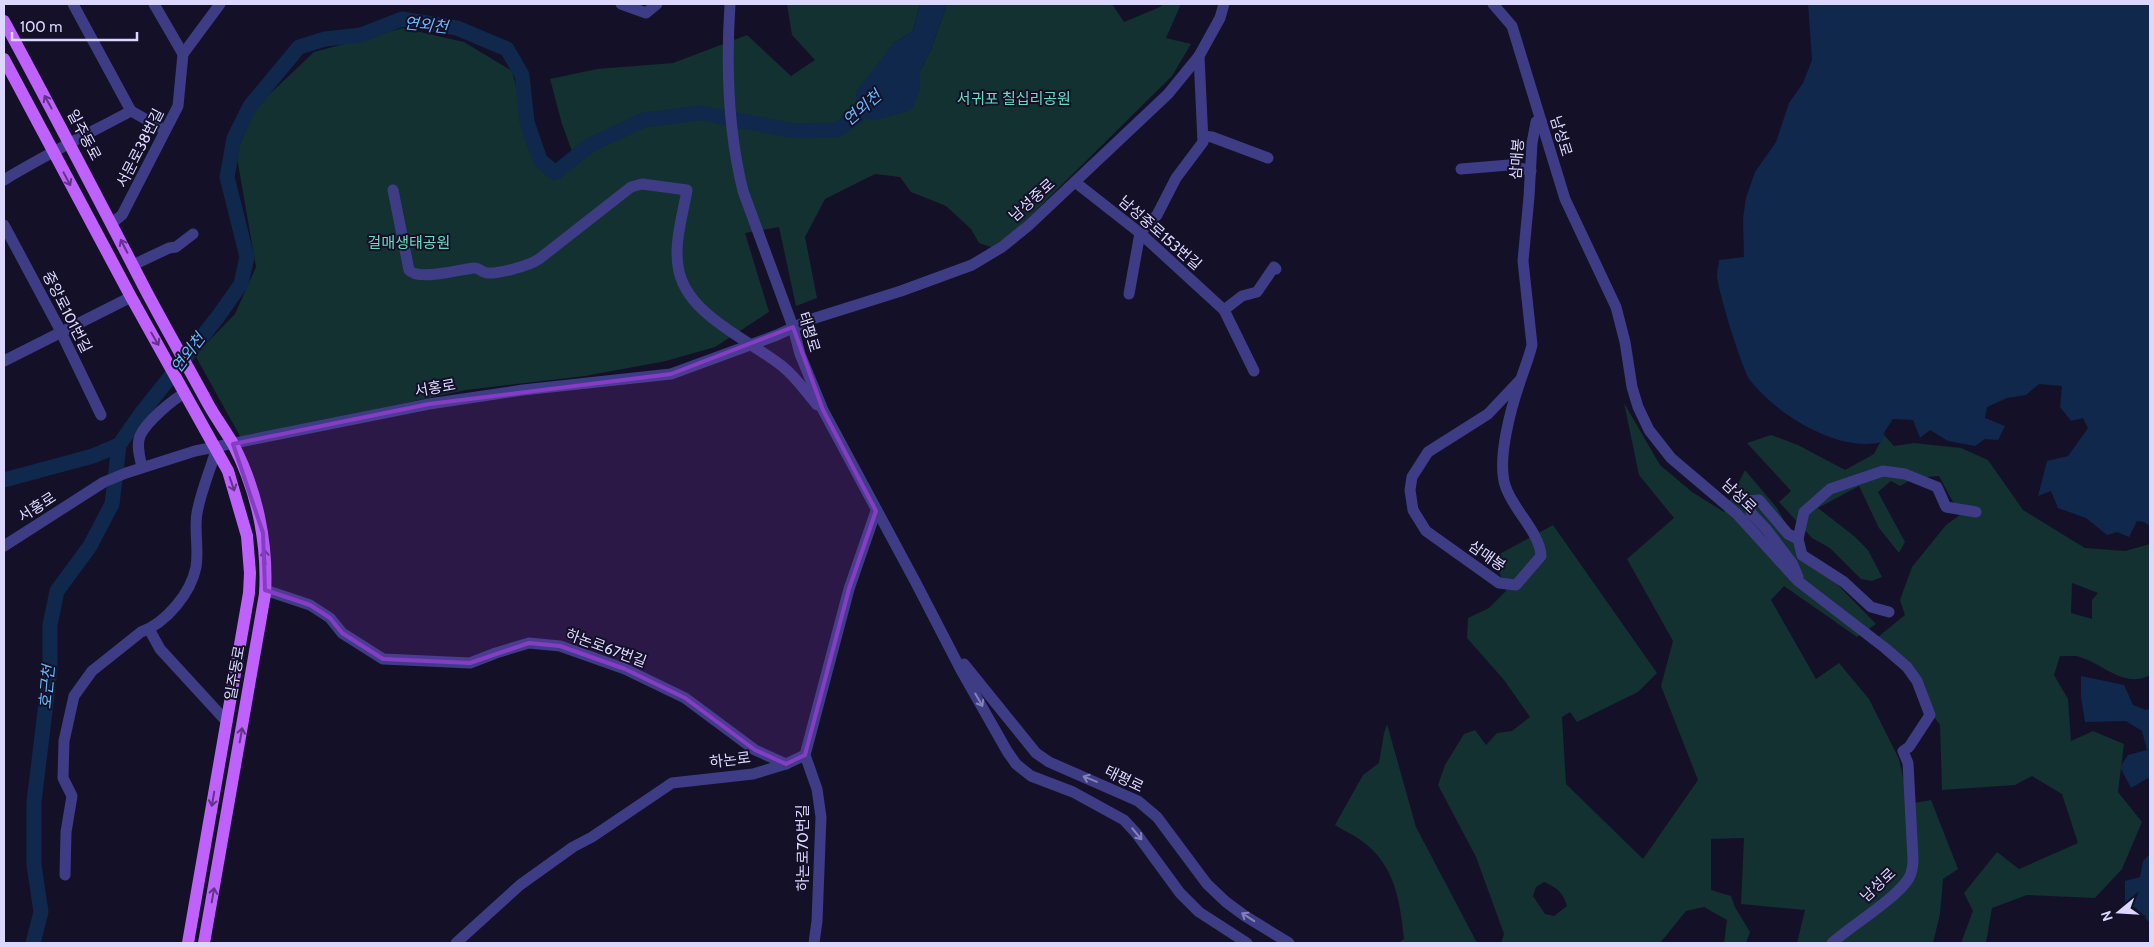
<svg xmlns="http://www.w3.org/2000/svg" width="2154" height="947" font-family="Cabin,'Noto Sans KR',sans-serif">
<rect width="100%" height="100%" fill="#141027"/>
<g fill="#133130" fill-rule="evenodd">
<polygon points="787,4 920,4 913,31 893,44 920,90 920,71 931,49 947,4 1112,4 1124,22 1160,7 1163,4 1181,4 1166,38 1191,44 1172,76 997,249 979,243 971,229 946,206 911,192 900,177 875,174 825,199 805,237 817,298 796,306 779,227 745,233 769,312 715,347 666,361 585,376 466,390 241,438 195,355 235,314 256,267 236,152 257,106 314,52 403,28 464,42 512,71 530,143 553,177 577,165 562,124 550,79 597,69 673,63 747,35 791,76 815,60 792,35"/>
<path d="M1624,403L1660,465L1692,492L1724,512L1745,470L1777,508L1801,551L1838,585L1876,624L1857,637L1784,586L1771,600L1816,679L1839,663L1869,699L1899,759L1909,804L1931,800L1958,869L1943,879L1940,914L1933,943H1797L1805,910L1741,904L1744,838L1711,839V890L1731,896L1735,907L1750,932L1746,943H1724L1727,920L1704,907L1686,911L1660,943H1501L1504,934L1476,857L1438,785L1445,765L1464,734L1475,730L1486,745L1497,733L1512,731L1530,717L1504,680L1467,638L1468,618L1489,608L1506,591L1494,557L1553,525L1657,673L1638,692L1577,722L1570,712L1562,717L1566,784L1643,859L1698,780L1661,686L1673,641L1627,559L1674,518L1639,475ZM1544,882C1557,888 1563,892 1567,906L1554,916L1545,914L1533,896L1536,887Z"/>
<path d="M1771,435L1798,445L1845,470L1874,454L1884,435L1894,446L1914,443L1961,448L1988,460L2023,510L2085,548L2125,551L2150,544V675C2125,689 2103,664 2080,657C2075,655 2067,657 2060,656L2054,675L2068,699L2071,741L2093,731L2124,744L2118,792L2142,822L2122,869L2095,898L2027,895L1992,908L1986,943H1961L1973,911L1964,893L1997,852L2019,869L2078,843L2062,794L2032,776L2015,785L1942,790L1940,725L1926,705L1914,667L1878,637L1905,615L1900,600L1912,567L1946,525L1960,515L1939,476L1914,478L1900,486L1891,481L1878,492L1905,542L1899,553L1879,528L1859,486L1818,508L1854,536L1868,550L1882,577L1872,581L1861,579L1830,548L1812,538L1779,502L1791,491L1747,443ZM2072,583L2098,593L2092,600V619L2071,613Z"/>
<path d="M1387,724L1416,827L1477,943H1398L1404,939C1400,901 1395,865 1362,841C1354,835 1344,831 1335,825L1363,775L1379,763L1384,733Z"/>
</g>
<g fill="#0f284c">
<polygon points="920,4 947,4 931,49 920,71 920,90 912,110 876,120 856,117 856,91 893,44 913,31"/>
<path d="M1808,4H2150V526L2144,522L2137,521L2129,537L2117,532L2107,535L2086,518L2058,508L2051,491L2038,496L2047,461L2068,456L2088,428L2083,418L2071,421L2060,407L2062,386L2039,384L2026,395L2007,398L1987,407L1985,418L2005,426L1998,440L1985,439L1975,446L1948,441L1930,430L1920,438L1913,420L1893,419L1885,431L1882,442C1838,453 1776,414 1750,380C1742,369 1717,288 1717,275C1717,270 1719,265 1719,260L1744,257L1743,218L1746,198L1755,172L1776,142L1789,103L1803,83L1812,60Z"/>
<polygon points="2081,676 2124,685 2133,705 2146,710 2150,709 2150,779 2148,778 2131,788 2120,767 2128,755 2147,750 2142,731 2126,721 2085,722 2081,697"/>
<polygon points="2150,854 2150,923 2136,908 2125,905 2125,881 2140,877 2143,861"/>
</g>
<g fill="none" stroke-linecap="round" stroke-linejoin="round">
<g stroke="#0f284c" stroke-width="15">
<polyline points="4,480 93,456 119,445 140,415 217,318 241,284 247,257 227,177 234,138 250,106 299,47 325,39 361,35 402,19 457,28 507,49 522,75 527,122 540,160 555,173 590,145 644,120 701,113 795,131 837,130 856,117 870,103"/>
<polyline points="33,943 41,912 34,865 34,802 50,670 50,625 57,591 90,546 112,504 119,445"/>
</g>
<g stroke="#3e3c85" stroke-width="11">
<polyline points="154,4 183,54"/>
<polyline points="621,4 646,13 657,4"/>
<path d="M730,4C726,66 728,131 743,191L793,327L800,354L823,410L916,583L961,670L1007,751L1016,764L1031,776L1073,792L1124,820L1136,833L1180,893L1199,912L1247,943"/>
<path d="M1493,4L1512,26L1565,199L1616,307L1625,342L1632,387L1638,407L1649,430L1671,458L1737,514L1798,581L1885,648L1907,667L1917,681L1930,715L1909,747L1903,751L1908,763L1913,859C1913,865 1912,872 1909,878C1896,899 1852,925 1832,943"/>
<polyline points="131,111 165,130"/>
<polyline points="1203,136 1212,137 1268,158"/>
<polyline points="1461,169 1509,165 1531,171"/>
<path d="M4,180C45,155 88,134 131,111L73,4"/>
<polyline points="1075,182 1140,233 1224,310 1254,371"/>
<path d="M393,190L409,270C418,281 459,270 473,268C479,267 481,272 487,273C498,274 529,266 539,259L631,187L642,184L687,190C683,214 674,242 678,266C684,314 748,339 782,366C796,377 805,391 817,405"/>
<polyline points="112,223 122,215 178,106 183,54 220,4"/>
<polyline points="4,225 58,326 101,415"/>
<polyline points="133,265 169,248 176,247 193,234"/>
<polyline points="1129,294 1140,233 1157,215 1176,178 1203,142 1199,56"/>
<polyline points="1224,310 1242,296 1257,292 1274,267 1276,269"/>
<polyline points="4,361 131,297"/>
<path d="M1521,379L1488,414L1428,452L1412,477L1410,490L1413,510L1426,531L1499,583L1516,585L1541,556C1540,532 1512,509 1505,485C1497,458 1511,408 1520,382C1524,369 1529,358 1532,345L1523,261L1529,197L1532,143L1536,122L1541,121"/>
<path d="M142,467C140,458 136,446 140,436C146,422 172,400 185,393"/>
<polyline points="1798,539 1788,534 1759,500 1749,501 1751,513 1767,530 1792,563 1798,577"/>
<polyline points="4,546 104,482 126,473 195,451 429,404 523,390 671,374 777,335 812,319 901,291 972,265 1002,247 1028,226 1168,94 1199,56 1220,18 1224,4"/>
<polyline points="265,590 310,605 330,618 342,633 383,659 470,663 496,653 529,643 560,646 625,669 685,698 755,750 786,764"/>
<polyline points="1889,612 1871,607 1844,582 1802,555 1798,539 1804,512 1830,489 1883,471 1905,474 1937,487 1946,507 1976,512"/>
<polyline points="149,629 160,649 227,722"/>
<polyline points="964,664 1036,753 1049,762 1138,801 1157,817 1207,884 1226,902 1245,916 1289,943"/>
<polyline points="805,755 817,789 821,817 817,921 814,943"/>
<path d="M65,875L66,832L72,796L63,778L64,741L74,696L92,671L141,632C166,623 191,593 196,567C199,549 194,530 197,513C201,491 210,471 216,450"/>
<polyline points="456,943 520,885 573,847 592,837 672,783 753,774 786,764 805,755 849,589 876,511"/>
</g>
<g stroke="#bf61fc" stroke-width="12">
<path d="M4,21C52,110 99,200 145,289C165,327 187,365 207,402C215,417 225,430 233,444C257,490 268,543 265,594L204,943"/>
<polyline points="4,59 131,297 228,471 247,536 250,573 249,593 188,943"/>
</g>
</g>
<defs><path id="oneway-shaft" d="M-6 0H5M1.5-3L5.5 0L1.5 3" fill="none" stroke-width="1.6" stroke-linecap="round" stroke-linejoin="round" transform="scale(1.25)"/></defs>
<g stroke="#613487">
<use href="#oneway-shaft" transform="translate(48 102) rotate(-119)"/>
<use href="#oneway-shaft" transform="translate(67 179) rotate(62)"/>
<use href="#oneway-shaft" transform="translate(124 246) rotate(-117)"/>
<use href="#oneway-shaft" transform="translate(155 339) rotate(60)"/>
<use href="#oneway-shaft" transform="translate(232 484) rotate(71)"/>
<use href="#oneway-shaft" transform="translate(265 557) rotate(-94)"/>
<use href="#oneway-shaft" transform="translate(241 735) rotate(-80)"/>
<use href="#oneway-shaft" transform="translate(213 799) rotate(100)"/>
<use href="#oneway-shaft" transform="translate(213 895) rotate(-80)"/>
</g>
<g stroke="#8582bb">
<use href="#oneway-shaft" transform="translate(979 700) rotate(60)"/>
<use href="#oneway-shaft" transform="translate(1090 779) rotate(-158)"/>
<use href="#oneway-shaft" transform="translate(1137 834) rotate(50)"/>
<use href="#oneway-shaft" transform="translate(1248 917) rotate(-147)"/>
</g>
<path fill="#853dc5" fill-opacity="0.2" stroke="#853dc5" stroke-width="4" stroke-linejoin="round" d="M793,327L823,410L876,511L849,589L805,755L786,764L755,750L685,698L625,669L560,646L529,643L470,663L383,659L342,633L330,618L310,605L265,590L263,533L233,444L429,404L671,374Z"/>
<g text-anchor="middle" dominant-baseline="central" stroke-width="4" stroke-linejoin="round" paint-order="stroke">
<g font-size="15" fill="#64debd" stroke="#141027">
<text x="1014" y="99">서귀포 칠십리공원</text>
<text x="409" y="243">걸매생태공원</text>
</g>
<g font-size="15" fill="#dbd7fe" stroke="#141027">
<text transform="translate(84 135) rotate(62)">일주동로</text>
<text transform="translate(1561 136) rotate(73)">남성로</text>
<text transform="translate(140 148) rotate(-63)">서문로38번길</text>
<text transform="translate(1517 159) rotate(-86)">삼매봉</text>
<text transform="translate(1032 200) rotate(-42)">남성중로</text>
<text transform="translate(1160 233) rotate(41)">남성중로153번길</text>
<text transform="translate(67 312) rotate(63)">중앙로101번길</text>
<text transform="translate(809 332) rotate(73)">태평로</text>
<text transform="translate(435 388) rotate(-10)">서홍로</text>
<text transform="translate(1739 496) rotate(44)">남성로</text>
<text transform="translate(37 507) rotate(-33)">서홍로</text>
<text transform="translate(1487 556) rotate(35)">삼매봉</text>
<text transform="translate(606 648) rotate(20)">하논로67번길</text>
<text transform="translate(235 673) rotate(-80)">일주동로</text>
<text transform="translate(730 760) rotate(-7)">하논로</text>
<text transform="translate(1124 779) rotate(26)">태평로</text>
<text transform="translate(803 848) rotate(-90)">하논로70번길</text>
<text transform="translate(1878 885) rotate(-43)">남성로</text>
</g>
<g font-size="16" font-style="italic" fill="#67bafc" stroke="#141027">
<text transform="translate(426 25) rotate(6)">연외천</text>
<text transform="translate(862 108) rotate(-41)">연외천</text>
<text transform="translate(188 353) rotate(-53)">연외천</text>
<text transform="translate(47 687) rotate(-85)">호근천</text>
</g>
</g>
<rect width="2154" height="947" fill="none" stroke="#dbd7fe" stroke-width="10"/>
<g transform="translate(2119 912) rotate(252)" stroke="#141027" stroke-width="4" paint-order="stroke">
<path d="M0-4L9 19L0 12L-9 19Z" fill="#dbd7fe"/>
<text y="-8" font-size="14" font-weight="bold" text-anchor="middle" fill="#dbd7fe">N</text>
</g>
<path d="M12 32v8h125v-8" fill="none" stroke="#dbd7fe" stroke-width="2.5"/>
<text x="20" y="32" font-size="15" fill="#dbd7fe" stroke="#141027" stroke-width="4" paint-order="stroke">100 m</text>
</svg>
